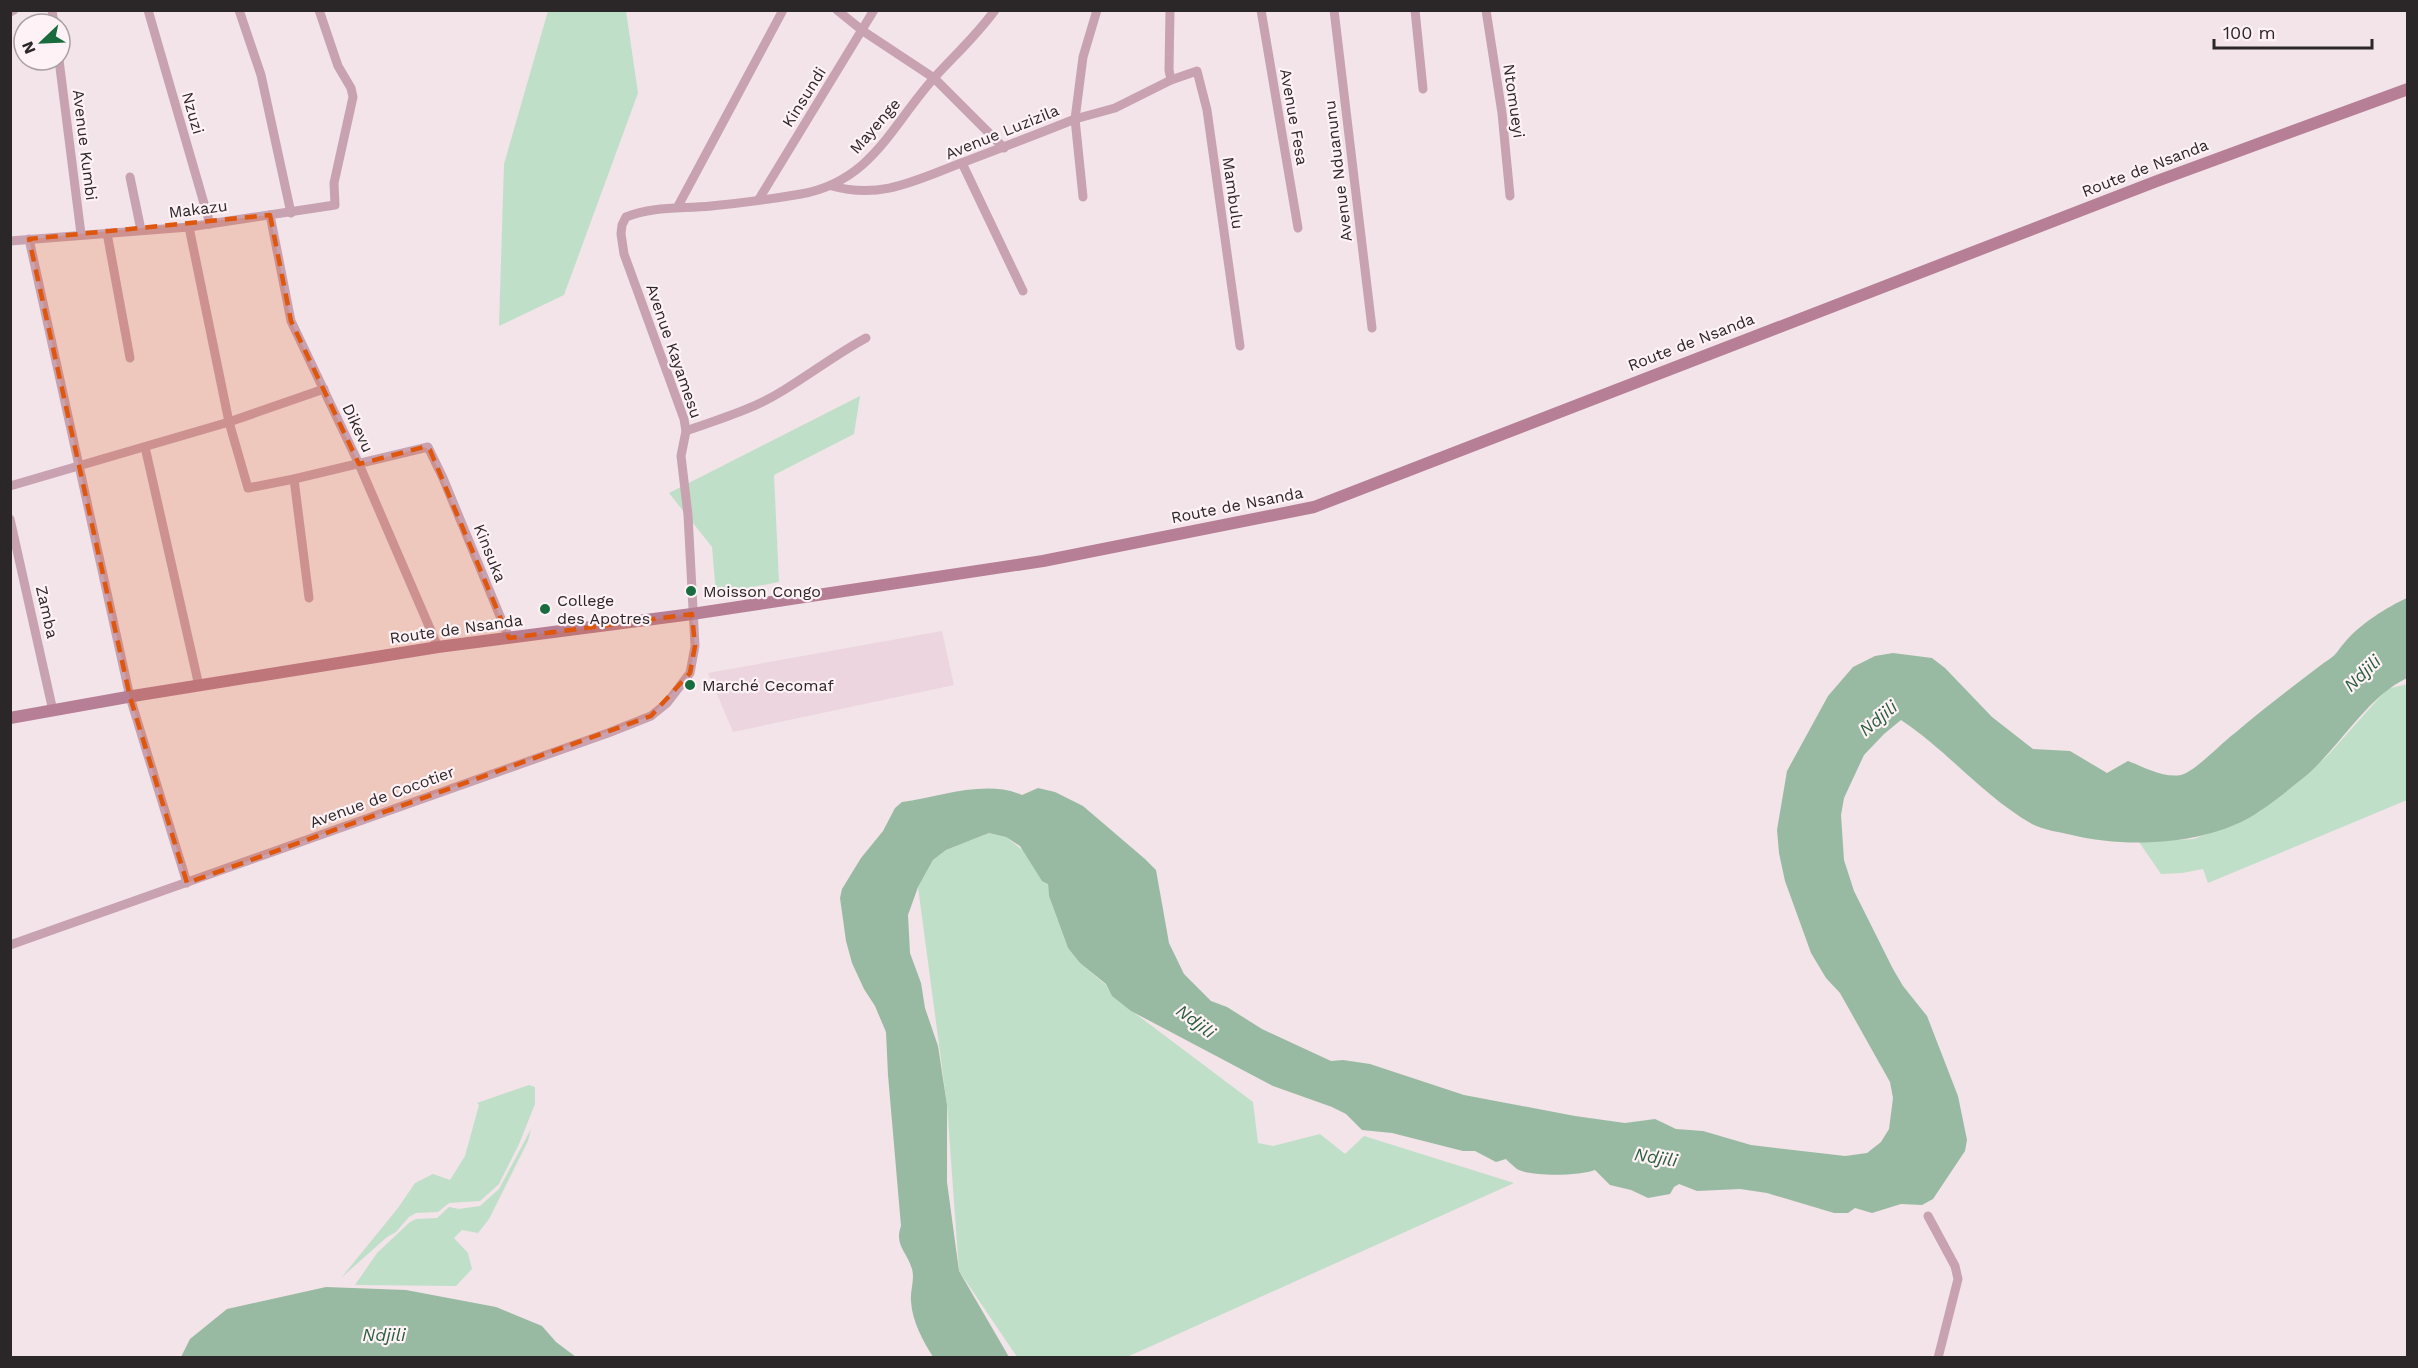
<svg xmlns="http://www.w3.org/2000/svg" width="2418" height="1368" font-family="'Work Sans',sans-serif">
<rect width="100%" height="100%" fill="#f2e4e9"/>
<polygon fill="#ecd5de" points="942,631 954,685 733,732 708,673"/>
<g fill="#c0dfc9">
<polygon points="548,11 626,11 638,93 564,295 499,326 504,164"/>
<polygon points="860,396 854,434 774,475 779,582 716,594 712,547 669,493"/>
<polygon points="2407,684 2407,800 2208,883 2203,869 2182,873 2161,874 2139,842 2194,839 2259,812 2307,775 2329,754 2387,689"/>
<polygon points="989,833 1006,837 1025,852 1048,883 1049,896 1068,948 1080,963 1106,985 1112,996 1253,1102 1258,1143 1273,1146 1320,1134 1345,1154 1364,1136 1514,1183 1127,1357 1017,1357 959,1271 947,1105 918,887 933,860 946,850"/>
<polygon points="529,1085 535,1087 535,1104 519,1144 499,1184 480,1201 449,1203 438,1212 416,1213 409,1217 396,1232 387,1237 341,1278 398,1208 415,1183 433,1174 450,1180 465,1156 479,1105 477,1103"/>
<polygon points="531,1129 528,1141 489,1219 478,1233 462,1230 454,1238 468,1253 472,1269 456,1286 355,1285 377,1253 410,1222 416,1219 437,1218 449,1207 459,1209 480,1206 499,1189"/>
</g>
<g fill="#99baa2">
<path d="M2407,598V678C2367,697 2341,745 2307,775C2292,787 2276,800 2260,811C2211,845 2128,849 2072,835C2059,832 2043,830 2032,824C1983,796 1948,751 1901,720L1884,734L1864,755L1844,798L1841,815L1844,860L1854,891L1893,969L1903,986L1927,1016L1958,1096L1967,1140L1965,1151L1933,1199L1922,1205L1901,1204L1872,1213L1855,1208L1848,1213H1834L1767,1193L1740,1189L1697,1191L1679,1184L1674,1187L1670,1194L1648,1198L1631,1190L1610,1185L1595,1170C1580,1176 1530,1177 1517,1169C1513,1166 1509,1162 1506,1159L1496,1162L1475,1151H1463L1392,1133L1362,1130L1346,1114L1332,1107L1273,1086L1131,1011L1112,996L1106,984L1080,963L1068,948L1049,896L1048,884L1042,881L1020,846L1006,837L989,833L946,850L933,860L918,887L908,915L910,953L921,983L925,1008L938,1046L947,1105V1182L959,1271L1009,1357H933C923,1341 912,1321 911,1301C910,1290 915,1280 912,1269C907,1252 894,1245 901,1226L888,1075L886,1032L875,1006L864,989L852,963L846,941L840,898L842,889L861,858L883,831L895,808L902,802C939,797 986,779 1022,795L1038,788L1055,792L1083,806L1145,859L1156,870L1169,943L1184,974L1211,1001L1227,1007L1262,1029L1331,1061L1343,1060L1370,1064L1464,1095L1575,1116L1625,1123L1655,1119L1676,1129L1703,1131L1751,1145L1845,1156L1867,1153L1881,1142L1889,1129L1893,1098L1890,1082L1840,993L1826,978L1811,953L1785,881L1779,853L1777,830L1787,771L1828,696L1853,667L1875,656L1893,653L1932,658L1945,668L1992,717L2033,749L2070,751L2107,773L2128,761C2144,767 2163,778 2181,775C2196,771 2221,743 2235,733C2264,708 2295,685 2325,662C2336,656 2337,651 2345,642C2360,624 2387,607 2407,598Z"/>
<polygon points="326,1287 406,1290 496,1307 542,1326 556,1342 576,1357 181,1357 190,1339 227,1309"/>
</g>
<g fill="none" stroke-linecap="round" stroke-linejoin="round">
<g stroke="#c8a2b1" stroke-width="9">
<polyline points="52,10 54,24"/>
<polyline points="148,10 210,224"/>
<polyline points="239,10 261,75 291,213"/>
<polyline points="837,10 863,31 934,78 1004,148"/>
<polyline points="1261,10 1298,228"/>
<polyline points="1334,10 1372,328"/>
<polyline points="1415,10 1423,89"/>
<polyline points="1486,10 1502,113 1510,196"/>
<polyline points="10,12 14,10"/>
<polyline points="59,60 81,234"/>
<polyline points="1171,80 1197,71 1207,110 1240,346"/>
<polyline points="962,163 1023,291"/>
<polyline points="130,177 141,230"/>
<path d="M832,186C882,200 918,179 964,162C1001,148 1038,134 1075,119L1083,57L1097,10"/>
<polyline points="1083,197 1075,119 1115,108 1171,80 1169,70 1170,10"/>
<polyline points="759,199 874,10"/>
<polyline points="678,206 783,10"/>
<polyline points="270,215 291,321 359,464 438,647"/>
<polyline points="189,227 229,422 248,488 294,479 428,447 443,478 509,638"/>
<polyline points="107,233 130,358"/>
<polyline points="29,239 130,697 187,883"/>
<polyline points="10,241 189,227 335,205 334,183 353,97 351,88 338,66 319,10"/>
<path d="M686,431C720,419 754,409 784,390C812,373 838,353 866,338"/>
<polyline points="145,447 199,686"/>
<polyline points="294,479 309,598"/>
<polyline points="10,486 229,422 324,389"/>
<polyline points="10,519 53,711"/>
<path d="M10,945L608,733L651,716L667,703L690,673L695,646L688,515L681,456L686,431L684,419L624,254L621,234L622,225L626,217C653,206 682,209 711,206C741,203 772,199 801,194C872,181 891,126 934,78C955,55 977,35 995,10"/>
<polyline points="1928,1216 1955,1266 1958,1279 1938,1358"/>
</g>
<polyline stroke="#b67f96" stroke-width="12" points="10,718 133,696 438,647 692,614 1043,561 1314,507 2157,181 2408,89"/>
</g>
<path fill="#df560d" fill-opacity="0.2" stroke="#df560d" stroke-width="4.5" stroke-dasharray="12 8" stroke-linejoin="round" d="M270,215L291,321L359,464L424,447L430,450L509,638L692,614L695,646L690,673L651,716L187,883L130,697L29,239Z"/>
<g fill="#186c3e" stroke="#fef2f6" stroke-width="2">
<circle cx="691" cy="591" r="6"/>
<circle cx="545" cy="609" r="6"/>
<circle cx="690" cy="685" r="6"/>
</g>
<g text-anchor="middle" dominant-baseline="central" stroke-width="4.5" stroke-linejoin="round" paint-order="stroke">
<g font-size="16" fill="#2b2628" stroke="#fef2f6">
<text transform="translate(804 97) rotate(-58)">Kinsundi</text>
<text transform="translate(1514 101) rotate(82)">Ntomueyi</text>
<text transform="translate(193 113) rotate(74)">Nzuzi</text>
<text transform="translate(1294 117) rotate(80)">Avenue Fesa</text>
<text transform="translate(875 126) rotate(-49)">Mayenge</text>
<text transform="translate(1002 132) rotate(-22)">Avenue Luzizila</text>
<text transform="translate(85 145) rotate(83)">Avenue Kumbi</text>
<text transform="translate(2145 168) rotate(-21)">Route de Nsanda</text>
<text transform="translate(1338 171) rotate(-97)">Avenue Nduanunu</text>
<text transform="translate(1233 193) rotate(82)">Mambulu</text>
<text transform="translate(198 209) rotate(-7)">Makazu</text>
<text transform="translate(1691 342) rotate(-21)">Route de Nsanda</text>
<text transform="translate(674 351) rotate(71)">Avenue Kayamesu</text>
<text transform="translate(358 428) rotate(65)">Dikevu</text>
<text transform="translate(1237 505) rotate(-11)">Route de Nsanda</text>
<text transform="translate(490 553) rotate(68)">Kinsuka</text>
<text transform="translate(47 612) rotate(77)">Zamba</text>
<text transform="translate(456 629) rotate(-8)">Route de Nsanda</text>
<text transform="translate(382 797) rotate(-20)">Avenue de Cocotier</text>
</g>
<g font-size="16" fill="#2b2628" stroke="#fef2f6" text-anchor="start">
<text x="703" y="591">Moisson Congo</text>
<text x="557" y="600">College<tspan x="557" dy="18">des Apotres</tspan></text>
<text x="702" y="685">Marché Cecomaf</text>
</g>
<g font-size="18" font-style="italic" fill="#295e3d" stroke="#fef2f6">
<text transform="translate(2362 673) rotate(-44)">Ndjili</text>
<text transform="translate(1878 718) rotate(-40)">Ndjili</text>
<text transform="translate(1196 1021) rotate(37)">Ndjili</text>
<text transform="translate(1656 1157) rotate(9)">Ndjili</text>
<text x="384" y="1334">Ndjili</text>
</g>
</g>
<rect width="2418" height="1368" fill="none" stroke="#2b2628" stroke-width="24"/>
<g transform="translate(42 42) rotate(247)"><circle r="28" fill="#fef2f6" stroke="#aaa0a4" stroke-width="1.5"/>
<path d="M0-4.5L10 22L0 15L-10 22Z" fill="#186c3e"/>
<text y="-9" font-size="16" font-weight="bold" text-anchor="middle" fill="#2b2628">N</text>
</g>
<path d="M2214 39v9h158v-9" fill="none" stroke="#2b2628" stroke-width="3"/>
<text x="2223" y="39" font-size="18" fill="#2b2628" stroke="#fef2f6" stroke-width="4.5" paint-order="stroke">100 m</text>
</svg>
